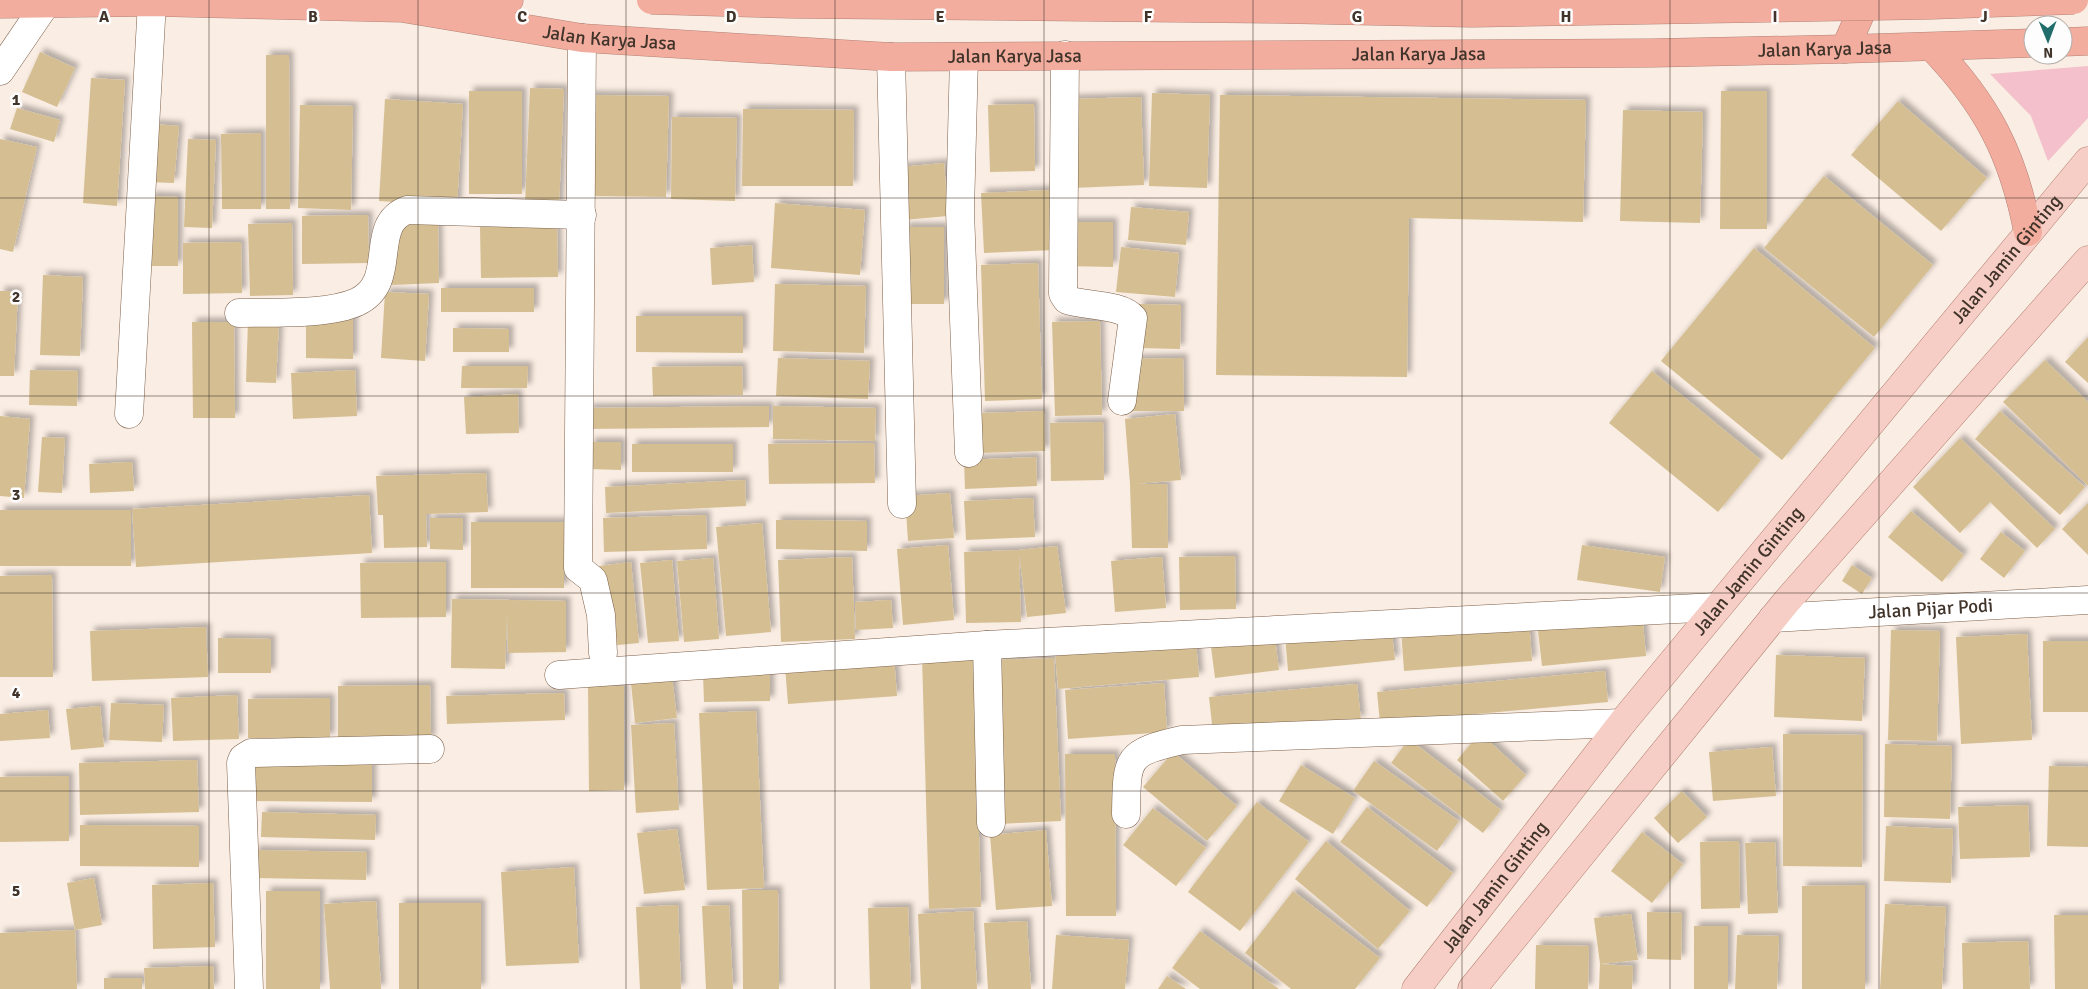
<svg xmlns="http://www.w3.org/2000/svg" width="2088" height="989" font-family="Signika,sans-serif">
<defs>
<filter id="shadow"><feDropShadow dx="4.5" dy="-4.5" stdDeviation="2.5" flood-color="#0004"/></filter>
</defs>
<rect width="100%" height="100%" fill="#faede3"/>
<polygon fill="#f3c0cb" points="2088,66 2088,118 2048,161 2031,116 1990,74"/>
<g fill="#d5bf92" filter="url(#shadow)">
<polygon points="40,52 75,68 57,107 22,92"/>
<polygon points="266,55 289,55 290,209 266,209"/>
<polygon points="91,78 125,80 117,206 83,203"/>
<polygon points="530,88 564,89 559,206 525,205"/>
<rect x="469" y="91" width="53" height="103"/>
<polygon points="1721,91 1767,91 1767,229 1720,229"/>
<polygon points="1152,93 1210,95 1207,188 1149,186"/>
<polygon points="587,95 669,96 666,197 585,196"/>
<polygon points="1220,95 1586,100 1583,222 1409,218 1407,377 1216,375"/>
<polygon points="1141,97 1144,185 1072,188 1069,99"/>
<polygon points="385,99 463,104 457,206 379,201"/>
<polygon points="1898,101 1987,178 1941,231 1851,155"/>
<polygon points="1034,104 1035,171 990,172 988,105"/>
<polygon points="300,105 353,106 351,210 298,208"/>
<polygon points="17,108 60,120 54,142 10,129"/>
<polygon points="743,109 854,110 853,186 742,186"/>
<polygon points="1623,110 1703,112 1700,223 1620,221"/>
<polygon points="672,117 737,118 735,201 671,199"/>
<polygon points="152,124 179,126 174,183 148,182"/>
<polygon points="261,133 261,209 222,209 221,134"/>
<polygon points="0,139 37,147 13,252 0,249"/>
<polygon points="188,139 216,140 212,228 184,227"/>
<polygon points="944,163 948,216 904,220 900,167"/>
<polygon points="1824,176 1933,265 1874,337 1764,248"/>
<polygon points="1052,190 1054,250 984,253 981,193"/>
<polygon points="149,196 178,197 178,266 149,266"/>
<polygon points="775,203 865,210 860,275 771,268"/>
<polygon points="1131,207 1189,212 1186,245 1128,240"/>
<polygon points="368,215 369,263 302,264 302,216"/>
<polygon points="438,221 439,283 392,285 391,223"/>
<polygon points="1067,222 1113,222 1113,267 1066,266"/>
<polygon points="292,223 293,295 250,296 248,224"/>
<polygon points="557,226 558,277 481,278 480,227"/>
<polygon points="904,227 944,227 944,304 903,304"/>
<polygon points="241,242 242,293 183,294 183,243"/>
<polygon points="752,245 754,282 712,285 710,248"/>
<polygon points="1121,247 1179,253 1175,297 1116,292"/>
<polygon points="1754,248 1875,348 1782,460 1661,361"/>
<polygon points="1038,263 1042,399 985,401 981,265"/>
<polygon points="43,275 83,277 80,356 40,355"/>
<polygon points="775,284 866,286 864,353 773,351"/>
<rect x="441" y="288" width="93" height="24"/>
<polygon points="0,291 18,291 14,376 0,376"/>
<polygon points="385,292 429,294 425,361 381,358"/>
<polygon points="1139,304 1181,305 1180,349 1138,348"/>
<polygon points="636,316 743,316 743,353 636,352"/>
<polygon points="306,317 353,317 353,359 306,358"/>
<polygon points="248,321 279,322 276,383 246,382"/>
<polygon points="1100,321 1102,415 1055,416 1052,322"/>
<polygon points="192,322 234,322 235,418 193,418"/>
<polygon points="453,328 509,329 509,352 453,352"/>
<polygon points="2088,337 2088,383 2065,362"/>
<polygon points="778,358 870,361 868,399 776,396"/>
<polygon points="1183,358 1184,411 1130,411 1129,359"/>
<polygon points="2045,360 2088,402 2088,486 2003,402"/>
<polygon points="462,366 528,366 527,388 461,388"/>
<polygon points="742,366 743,395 653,396 652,367"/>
<polygon points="30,370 78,371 77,406 29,405"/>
<polygon points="355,370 357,416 293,419 291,373"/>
<polygon points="1652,371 1761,460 1718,512 1609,423"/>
<polygon points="518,394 519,433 466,434 464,397"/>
<polygon points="769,406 769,427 587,429 587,408"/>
<polygon points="773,406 876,408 875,441 773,439"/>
<polygon points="1044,411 1045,451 979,453 978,413"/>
<polygon points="2000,411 2085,487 2060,515 1975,439"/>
<polygon points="1175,414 1181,480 1136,484 1167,484 1168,548 1132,548 1130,484 1125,419"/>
<polygon points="0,416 30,419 24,498 0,496"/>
<polygon points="1103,422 1104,480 1051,481 1050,423"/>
<polygon points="42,437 65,438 62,493 38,492"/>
<polygon points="1960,438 2055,529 2037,548 1990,502 1960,533 1913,487"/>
<polygon points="590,442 621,442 621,470 590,469"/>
<polygon points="874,443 875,483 769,484 768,444"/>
<rect x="632" y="444" width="101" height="28"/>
<polygon points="1036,457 1037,486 965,489 964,460"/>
<polygon points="132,462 134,491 90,493 89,464"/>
<polygon points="486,473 488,512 426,514 427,547 384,548 383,515 378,515 376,476"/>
<polygon points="745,480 746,506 606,513 605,487"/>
<polygon points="950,493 954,538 908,541 905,496"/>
<polygon points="369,495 372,553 136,567 132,509"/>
<polygon points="1033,498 1035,537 966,540 964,501"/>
<polygon points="2088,503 2088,555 2062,529"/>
<rect x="0" y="510" width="131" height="56"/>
<polygon points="1911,511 1964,555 1942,582 1888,537"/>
<polygon points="706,515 707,549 604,552 603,518"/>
<polygon points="430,518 463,518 463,550 430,549"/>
<polygon points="776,520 867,521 867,551 776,549"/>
<rect x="471" y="522" width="93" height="66"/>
<polygon points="762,523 771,632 726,636 716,527"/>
<polygon points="2001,532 2025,551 2004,578 1980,559"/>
<polygon points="948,545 954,620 903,625 897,549"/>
<polygon points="1582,545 1665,557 1660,592 1577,580"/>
<polygon points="1057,546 1066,613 1027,617 1019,553 1021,622 966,623 964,552 1019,550"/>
<polygon points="1235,556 1236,609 1180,610 1179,557"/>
<polygon points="852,557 855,639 781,642 778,560"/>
<polygon points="1162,557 1166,608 1115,612 1111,561"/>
<polygon points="713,558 719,639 684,642 677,561"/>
<polygon points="672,560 679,641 648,643 640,563"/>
<polygon points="446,562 446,617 361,618 360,563"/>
<polygon points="631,562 639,643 607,646 599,566"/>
<polygon points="1852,565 1872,578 1862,594 1842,581"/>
<polygon points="52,575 53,677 0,677 0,576"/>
<polygon points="452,599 566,601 566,652 508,653 507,613 505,669 451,668"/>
<polygon points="891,600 893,628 856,630 855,602"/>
<polygon points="1642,612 1646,656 1542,666 1537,622"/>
<polygon points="1529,620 1532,661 1404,671 1401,629"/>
<polygon points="1391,625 1395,660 1288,671 1285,636"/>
<polygon points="206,627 208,677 92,681 90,631"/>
<polygon points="1891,630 1940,631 1937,741 1888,740"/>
<polygon points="2027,634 2032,740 1961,744 1956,637"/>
<polygon points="218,638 271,639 271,673 218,673"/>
<polygon points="1275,639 1279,670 1215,678 1211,647"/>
<rect x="2043" y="641" width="45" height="71"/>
<polygon points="1196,642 1199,677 1058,689 1055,652"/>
<polygon points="974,655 981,907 929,909 922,656"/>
<polygon points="1776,655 1865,658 1862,721 1774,717"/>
<polygon points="894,657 897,696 788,704 785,666"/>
<polygon points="1054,658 1061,821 999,824 992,660"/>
<polygon points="671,669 677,718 635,723 630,673"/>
<polygon points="1605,671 1608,702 1380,723 1377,692"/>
<polygon points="770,673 770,701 704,702 703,674"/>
<polygon points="1164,683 1167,732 1068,739 1065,690"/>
<polygon points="1357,684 1361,720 1213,733 1209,697"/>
<polygon points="430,685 431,740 338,741 338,686"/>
<polygon points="588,686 624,686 624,790 589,791"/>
<polygon points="564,693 565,720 447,724 446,696"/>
<polygon points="237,695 239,739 173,741 171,698"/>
<polygon points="330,698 330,738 248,738 248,699"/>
<polygon points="111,703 164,705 162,742 109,740"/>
<polygon points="100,706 104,747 71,750 66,709"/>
<polygon points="48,710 50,738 0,741 0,714"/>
<polygon points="756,711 764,888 707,890 699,713"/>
<polygon points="674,723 679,810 636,813 631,725"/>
<polygon points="1480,733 1526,775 1503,801 1457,760"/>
<polygon points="1783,734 1863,735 1862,867 1783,866"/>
<polygon points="1409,739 1501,810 1483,833 1391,763"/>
<polygon points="1885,744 1952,746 1950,819 1884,817"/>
<polygon points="1772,747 1776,796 1713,801 1709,752"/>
<polygon points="1173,752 1237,806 1207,841 1143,787"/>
<polygon points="1065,754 1115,754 1116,916 1066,916"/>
<polygon points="197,760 199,812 80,815 79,763"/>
<polygon points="249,761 372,762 372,802 248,801"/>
<polygon points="1374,761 1459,821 1437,851 1353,791"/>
<polygon points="1301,765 1355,798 1333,834 1279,801"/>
<polygon points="2049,766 2088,767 2088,847 2047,846"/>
<polygon points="69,776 69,841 0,842 0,777"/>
<polygon points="1682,791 1707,817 1678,843 1654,818"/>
<polygon points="1257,802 1309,842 1240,931 1188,892"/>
<polygon points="2028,805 2030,857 1960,859 1958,807"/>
<polygon points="1367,807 1453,873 1427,907 1340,842"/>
<polygon points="1153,808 1206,848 1176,886 1123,845"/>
<polygon points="262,812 376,815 375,840 261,837"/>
<polygon points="80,825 199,826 199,867 80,866"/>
<polygon points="1886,826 1953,829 1951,883 1884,881"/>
<polygon points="677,829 685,890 644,894 637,833"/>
<polygon points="1046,830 1052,906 996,910 990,835"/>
<polygon points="1642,832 1683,864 1652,903 1611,871"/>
<polygon points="1326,841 1410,911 1378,949 1295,879"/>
<polygon points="1739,841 1740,908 1701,909 1700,842"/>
<polygon points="1775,842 1778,913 1748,914 1745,843"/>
<polygon points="254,850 367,852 366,880 254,878"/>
<polygon points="574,867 579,963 506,966 501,872"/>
<polygon points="94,878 102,925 75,930 77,989 0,989 0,933 75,930 67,883"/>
<polygon points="213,883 215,947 153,949 152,885"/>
<polygon points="1865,885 1865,989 1802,989 1802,886"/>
<polygon points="742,890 778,890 779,989 743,989"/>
<rect x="266" y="891" width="54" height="98"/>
<polygon points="1293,891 1380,958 1355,989 1291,989 1245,953"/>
<polygon points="376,901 381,989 330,989 324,904"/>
<rect x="399" y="903" width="82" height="86"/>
<polygon points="1885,904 1946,907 1942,989 1880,989"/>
<polygon points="678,905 681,989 640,989 636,907"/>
<polygon points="729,905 733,989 706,989 702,906"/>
<polygon points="908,907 911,989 870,989 868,908"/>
<polygon points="973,911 977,989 921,989 918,914"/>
<polygon points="1647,912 1682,913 1681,960 1647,959"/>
<polygon points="1631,914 1638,960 1600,964 1594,918"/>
<polygon points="2054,915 2088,915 2088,989 2055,989"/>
<polygon points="1027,921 1031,989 988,989 984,923"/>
<rect x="1694" y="926" width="34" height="63"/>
<polygon points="1200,931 1279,989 1200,989 1172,968"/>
<polygon points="1056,935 1129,940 1125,989 1052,989"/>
<polygon points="1737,935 1779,936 1777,989 1735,989"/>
<polygon points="2028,941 2030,989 1963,989 1962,943"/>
<polygon points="1536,945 1589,946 1588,989 1535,989"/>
<polygon points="1600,964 1633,966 1632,989 1599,989"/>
<polygon points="213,966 214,989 145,989 144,968"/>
<polygon points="1167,976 1186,989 1158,989"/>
<rect x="104" y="978" width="38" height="11"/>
</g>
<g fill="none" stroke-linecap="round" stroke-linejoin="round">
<g stroke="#7d614c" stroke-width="29">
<g id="minor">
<polyline points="582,38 578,568 593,580 601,615 603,653"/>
<path d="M1065,55L1063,294L1067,300C1085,306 1121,304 1133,318L1122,401"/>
<polyline points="891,57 902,504"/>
<polyline points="964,57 960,211 969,453"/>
<polyline points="0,71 47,2"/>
<path d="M239,313C272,312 328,315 357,302C400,282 367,225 407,210L582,215"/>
<polyline points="129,414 152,2"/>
<path id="s1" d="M1773,618L2088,600"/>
<polyline points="987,645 991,823"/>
<polyline points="559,675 987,645 1716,607"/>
<path d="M1126,814C1127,758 1125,753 1182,740L1622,723"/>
<polyline points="249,989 241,763 243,758 251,753 430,749"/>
</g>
</g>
<g stroke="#b48276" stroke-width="29">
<g id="major">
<path id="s2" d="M1416,989L1622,723L2088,161"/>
<polyline points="1472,989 1787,601 2088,260"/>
</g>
</g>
<g stroke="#b48276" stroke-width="29">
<g id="highway">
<path id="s3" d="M0,4L152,2L402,8L582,38L891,57L1653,53L1845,49L2033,43"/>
<polyline points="448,4 509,0"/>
<polyline points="2063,42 2088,41"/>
<path d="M1932,47C1987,104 2013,154 2028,232"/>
<polyline points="1845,49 1859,17 1861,0"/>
</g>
</g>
<use href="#minor" stroke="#fff" stroke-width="28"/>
<use href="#major" stroke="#f7cec5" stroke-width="28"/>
<use href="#highway" stroke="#f2ad9f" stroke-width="28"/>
<g stroke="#b48276" stroke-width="29" stroke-linecap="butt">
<polyline id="highway-bridge" points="651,0 792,4 1276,9 1472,13 1931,5 2074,0"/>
</g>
<use href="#highway-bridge" stroke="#f2ad9f" stroke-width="28"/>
</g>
<path fill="none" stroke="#40332a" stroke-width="1" stroke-opacity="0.55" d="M209,0V989M418,0V989M626,0V989M835,0V989M1044,0V989M1253,0V989M1462,0V989M1670,0V989M1879,0V989M0,198H2088M0,396H2088M0,593H2088M0,791H2088"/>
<g text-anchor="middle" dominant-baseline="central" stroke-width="5" stroke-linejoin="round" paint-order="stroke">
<g font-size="19" fill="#40332a" stroke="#fcfdfc">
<text stroke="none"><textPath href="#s3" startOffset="612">Jalan Karya Jasa</textPath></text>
<text stroke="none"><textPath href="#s3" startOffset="1828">Jalan Karya Jasa</textPath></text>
<text stroke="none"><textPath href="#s3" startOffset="1422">Jalan Karya Jasa</textPath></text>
<text stroke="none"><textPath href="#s3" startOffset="1018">Jalan Karya Jasa</textPath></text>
<text stroke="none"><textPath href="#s2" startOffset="939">Jalan Jamin Ginting</textPath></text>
<text stroke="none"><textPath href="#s2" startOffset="534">Jalan Jamin Ginting</textPath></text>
<text stroke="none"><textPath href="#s1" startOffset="158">Jalan Pijar Podi</textPath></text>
<text stroke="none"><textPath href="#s2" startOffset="129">Jalan Jamin Ginting</textPath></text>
</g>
</g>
<g font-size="16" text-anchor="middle" font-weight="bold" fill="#40332a" stroke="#fcfdfc" stroke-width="5" stroke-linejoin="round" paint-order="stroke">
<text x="104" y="22">A</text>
<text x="313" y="22">B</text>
<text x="522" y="22">C</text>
<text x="731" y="22">D</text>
<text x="940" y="22">E</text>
<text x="1148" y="22">F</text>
<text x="1357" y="22">G</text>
<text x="1566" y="22">H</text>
<text x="1775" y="22">I</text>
<text x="1984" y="22">J</text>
<text x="16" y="105">1</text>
<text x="16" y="302">2</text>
<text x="16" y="500">3</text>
<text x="16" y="698">4</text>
<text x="16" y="896">5</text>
</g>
<g transform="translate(2048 40) rotate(179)"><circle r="24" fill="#fcfdfc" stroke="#b1aca8"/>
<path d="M0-4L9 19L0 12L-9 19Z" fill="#216d6b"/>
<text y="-8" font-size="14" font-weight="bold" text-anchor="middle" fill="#40332a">N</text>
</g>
</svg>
